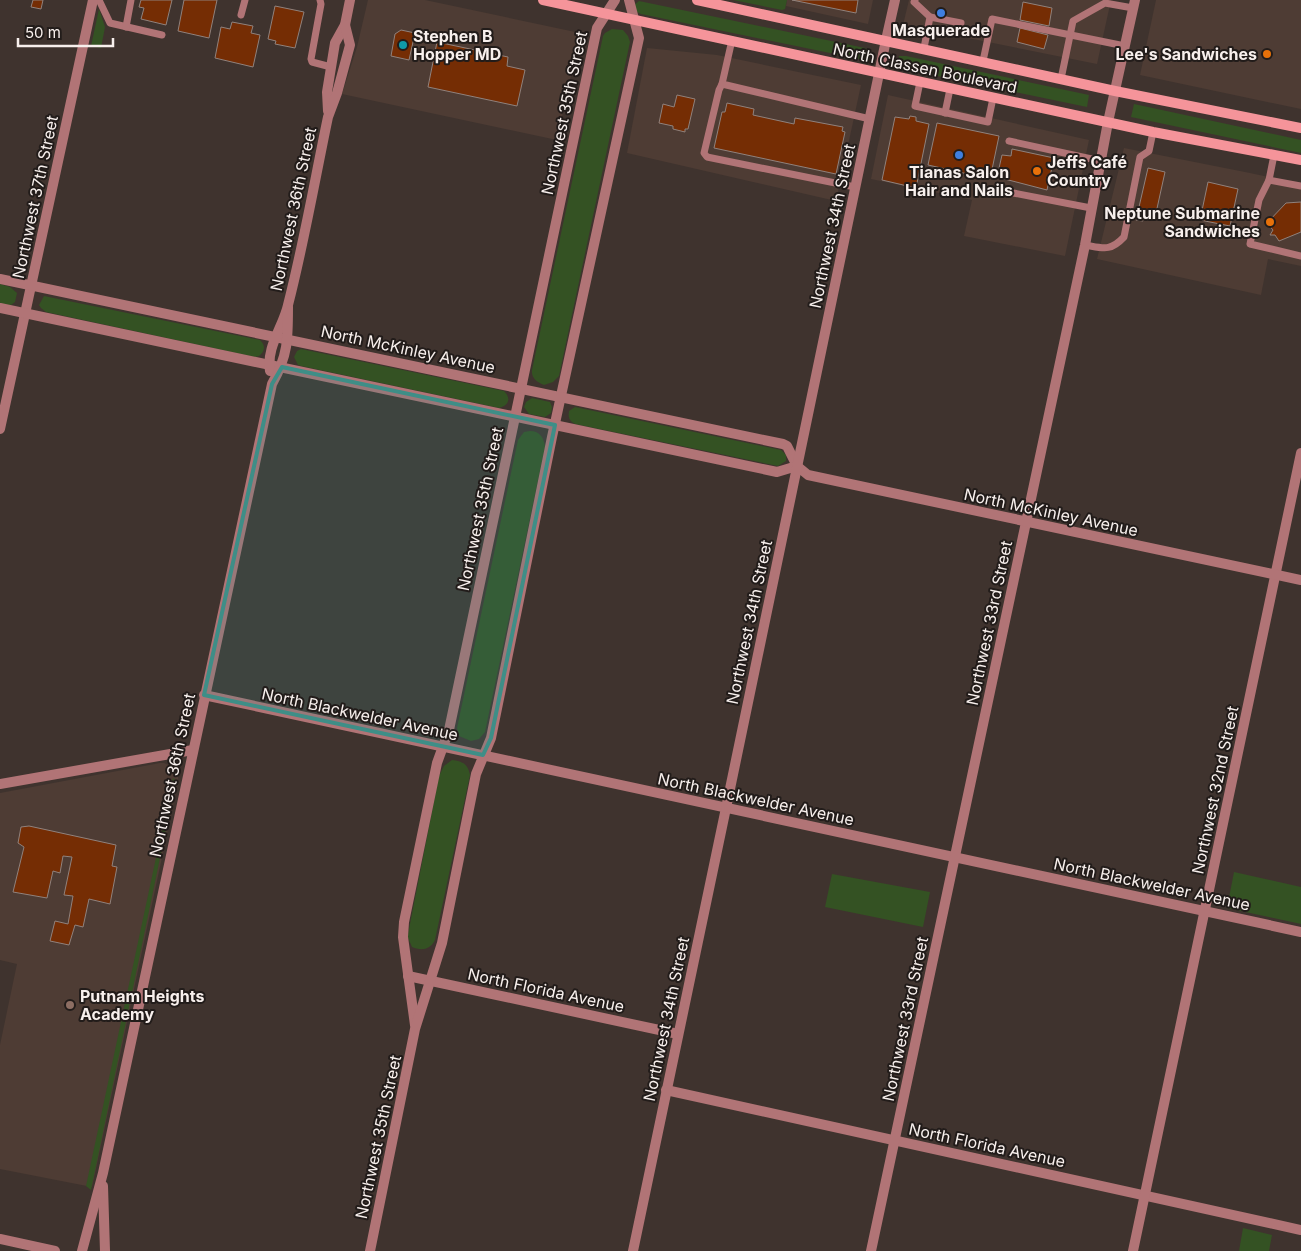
<svg xmlns="http://www.w3.org/2000/svg" width="1301" height="1251" font-family="Inter,sans-serif">
<rect width="100%" height="100%" fill="#3f332e"/>
<g fill="#4e3c34">
<polygon points="368,0 425,0 580,33 557,140 342,94 357,47"/>
<polygon points="787,0 873,0 868,24 786,6"/>
<polygon points="909,0 1111,0 1097,64 903,25"/>
<polygon points="1156,0 1301,0 1301,109 1140,75"/>
<polygon points="647,48 717,55 861,85 836,201 627,153"/>
<polygon points="888,95 1089,140 1065,256 964,236 972,200 871,179"/>
<polygon points="1124,148 1250,173 1301,184 1301,266 1268,259 1261,295 1097,259"/>
<polygon points="160,763 164,763 172,767 178,773 178,782 92,1187 0,1169 0,1045 17,964 0,960 0,793"/>
</g>
<g fill="#345223">
<polygon points="733,0 787,0 785,9 782,10"/>
<polygon points="639,1 865,48 869,51 867,59 859,59 641,14 635,11 633,6"/>
<polygon points="99,9 105,27 101,48 91,46"/>
<path d="M612,29L623,30L628,36L630,42L559,376L553,382L544,385C537,382 531,378 532,370L603,36L605,33Z"/>
<polygon points="899,56 906,56 1089,95 1087,107 899,68 897,67"/>
<polygon points="1134,104 1301,140 1301,153 1131,117"/>
<polygon points="0,284 10,287 17,293 15,302 11,305 0,304"/>
<path d="M44,296L260,340C266,346 265,351 259,356L255,357L46,312L41,308L39,305Z"/>
<path d="M301,349L504,391C512,399 508,406 499,408L301,366L298,365L294,357L297,351Z"/>
<polygon points="532,398 550,402 552,407 551,413 545,417 529,414 524,407 526,402"/>
<path d="M575,407L781,450L786,455V461L778,466L575,424C569,421 568,417 569,411Z"/>
<path d="M530,431C540,431 544,438 545,447L485,732L479,739L471,741L459,736L457,728L518,440L524,432Z"/>
<path d="M452,760C462,761 468,764 470,775L435,940C430,950 421,951 412,947L408,938V934L439,776L444,766Z"/>
<polygon points="173,778 176,781 91,1190 86,1186"/>
<polygon points="1234,872 1301,887 1301,924 1227,908"/>
<polygon points="832,874 930,892 923,927 825,907"/>
<polygon points="1243,1228 1272,1235 1269,1251 1239,1251"/>
</g>
<g fill="#752d04" stroke="#90827d">
<polygon points="33,0 43,0 41,9 31,7"/>
<polygon points="141,0 172,0 166,25 141,19 144,8 139,7"/>
<polygon points="184,0 217,0 209,38 178,31"/>
<polygon points="792,0 858,0 856,13"/>
<polygon points="1023,2 1052,8 1049,26 1020,20"/>
<polygon points="275,6 304,12 295,48 275,44 276,41 268,39"/>
<polygon points="232,22 253,26 251,33 260,35 253,67 215,58 221,27 230,29"/>
<polygon points="1020,28 1048,35 1044,49 1017,42"/>
<polygon points="401,30 415,33 409,60 391,56 395,34"/>
<polygon points="437,42 508,57 507,66 525,70 517,106 428,87"/>
<polygon points="677,95 695,99 688,129 685,129 685,132 673,129 673,126 659,123 663,104 674,107"/>
<polygon points="727,103 754,109 753,115 794,124 795,118 843,127 842,131 845,132 836,174 714,148 722,112 725,112"/>
<polygon points="910,116 916,117 916,121 929,124 916,188 882,180 895,117 909,119"/>
<polygon points="937,123 999,136 990,179 928,165"/>
<polygon points="1012,149 1054,158 1047,190 997,177 1002,155 1011,156"/>
<polygon points="1148,168 1165,172 1156,213 1145,210 1143,221 1136,220"/>
<polygon points="1208,182 1238,189 1230,226 1200,220"/>
<polygon points="1301,202 1301,232 1279,241 1275,235 1270,235 1273,230 1267,223 1286,203"/>
<polygon points="29,826 116,845 112,866 117,867 110,904 89,899 83,927 75,925 69,945 50,941 55,921 68,924 73,896 64,895 72,857 63,856 60,873 53,871 47,898 13,892 24,847 18,843 21,827"/>
</g>
<g fill="none" stroke-linecap="round" stroke-linejoin="round">
<g stroke="#b17476" stroke-width="7">
<polyline points="99,0 110,23 162,35"/>
<polyline points="320,0 321,4 311,59 312,62 331,67"/>
<polyline points="915,0 914,2 930,17 924,48"/>
<polyline points="241,15 245,0"/>
<polyline points="930,17 961,23"/>
<polyline points="126,27 131,0"/>
<polyline points="732,40 722,84 870,119"/>
<polyline points="983,61 992,19 1125,46"/>
<polyline points="1061,79 1073,21 1105,3 1133,8"/>
<polyline points="920,82 915,106 988,122 993,98"/>
<polyline points="722,84 719,90 704,153 707,157 855,187"/>
<polyline points="945,113 950,89"/>
<polyline points="1009,141 1101,161"/>
<polyline points="1274,155 1269,180 1259,200 1250,244 1301,256"/>
<polyline points="1269,180 1301,186"/>
<polyline points="1003,191 1091,208"/>
<path d="M1085,245C1103,248 1110,252 1124,237L1140,157L1149,151L1153,132"/>
</g>
<g stroke="#b17476" stroke-width="10">
<polyline points="886,40 895,0"/>
<polyline points="0,429 93,0"/>
<polyline points="204,695 1301,932"/>
<polyline points="0,784 193,750"/>
<polyline points="408,976 678,1034"/>
<polyline points="415,1025 403,937 404,922 437,763 449,730 597,28 615,0"/>
<polyline points="666,1090 1301,1230"/>
<polyline points="0,1239 55,1251"/>
<polyline points="370,1251 415,1029 442,943 476,774 491,738 552,437 639,38 629,0"/>
<polyline points="633,1251 726,808"/>
<polyline points="871,1251 1085,245 1108,122 1135,0"/>
<polyline points="1133,1251 1301,453"/>
</g>
<g stroke="#b17476" stroke-width="10">
<polyline points="328,111 327,92 335,43 345,25 350,0"/>
<polyline points="0,279 783,444 787,446 797,466 808,475 1301,580"/>
<polyline points="0,308 777,472 797,466"/>
<path d="M270,371C266,347 283,327 288,305C304,243 315,179 328,117L337,93L350,45L345,25"/>
<polyline points="726,808 886,40"/>
<polyline points="103,1186 105,1251"/>
<path d="M82,1251L103,1173L272,384C288,356 288,339 288,307"/>
</g>
<g stroke="#f5949a" stroke-width="10">
<polyline points="543,0 1153,132 1301,160"/>
<polyline points="697,0 1115,91 1301,128"/>
</g>
</g>
<path fill="#3e8e87" fill-opacity="0.2" stroke="#3e8e87" stroke-width="4" stroke-linejoin="round" d="M282,367L555,425L491,738L483,755L204,695L272,384Z"/>
<g fill="#3f7fe0" stroke="#221c1a" stroke-width="2">
<circle cx="941" cy="13" r="5"/>
<circle cx="959" cy="155" r="5"/>
</g>
<circle fill="#0f9aa8" stroke="#221c1a" stroke-width="2" cx="403" cy="45" r="5"/>
<g fill="#e8710a" stroke="#221c1a" stroke-width="2">
<circle cx="1267" cy="54" r="5"/>
<circle cx="1037" cy="171" r="5"/>
<circle cx="1270" cy="222" r="5"/>
</g>
<circle fill="#8d6e63" stroke="#221c1a" stroke-width="2" cx="70" cy="1005" r="5"/>
<g text-anchor="middle" dominant-baseline="central" stroke-width="4" stroke-linejoin="round" paint-order="stroke">
<g font-size="16" font-weight="bold" fill="#f8f0ed" stroke="#221c1a" text-anchor="start">
<text x="941" y="30" text-anchor="middle">Masquerade</text>
<text x="413" y="36">Stephen B<tspan x="413" dy="18">Hopper MD</tspan></text>
<text x="1257" y="54" text-anchor="end">Lee's Sandwiches</text>
<text x="1047" y="162">Jeffs Café<tspan x="1047" dy="18">Country</tspan></text>
<text x="959" y="172" text-anchor="middle">Tianas Salon<tspan x="959" dy="18">Hair and Nails</tspan></text>
<text x="1260" y="213" text-anchor="end">Neptune Submarine<tspan x="1260" dy="18">Sandwiches</tspan></text>
<text x="80" y="996">Putnam Heights<tspan x="80" dy="18">Academy</tspan></text>
</g>
<g font-size="16" fill="#f8f0ed" stroke="#221c1a">
<text transform="translate(925 68) rotate(12)">North Classen Boulevard</text>
<text transform="translate(564 113) rotate(-78)">Northwest 35th Street</text>
<text transform="translate(35 197) rotate(-78)">Northwest 37th Street</text>
<text transform="translate(293 209) rotate(-78)">Northwest 36th Street</text>
<text transform="translate(832 226) rotate(-78)">Northwest 34th Street</text>
<text transform="translate(408 349) rotate(12)">North McKinley Avenue</text>
<text transform="translate(480 509) rotate(-78)">Northwest 35th Street</text>
<text transform="translate(1051 512) rotate(12)">North McKinley Avenue</text>
<text transform="translate(749 622) rotate(-78)">Northwest 34th Street</text>
<text transform="translate(989 623) rotate(-78)">Northwest 33rd Street</text>
<text transform="translate(360 714) rotate(12)">North Blackwelder Avenue</text>
<text transform="translate(172 775) rotate(-78)">Northwest 36th Street</text>
<text transform="translate(1215 790) rotate(-78)">Northwest 32nd Street</text>
<text transform="translate(756 799) rotate(12)">North Blackwelder Avenue</text>
<text transform="translate(1152 884) rotate(12)">North Blackwelder Avenue</text>
<text transform="translate(546 990) rotate(12)">North Florida Avenue</text>
<text transform="translate(666 1019) rotate(-78)">Northwest 34th Street</text>
<text transform="translate(905 1019) rotate(-78)">Northwest 33rd Street</text>
<text transform="translate(378 1137) rotate(-78)">Northwest 35th Street</text>
<text transform="translate(987 1145) rotate(12)">North Florida Avenue</text>
</g>
</g>
<path d="M18 38v8h95v-8" fill="none" stroke="#f8f0ed" stroke-width="2.5"/>
<text x="25" y="38" font-size="15" fill="#f8f0ed" stroke="#221c1a" stroke-width="4" paint-order="stroke">50 m</text>
</svg>
